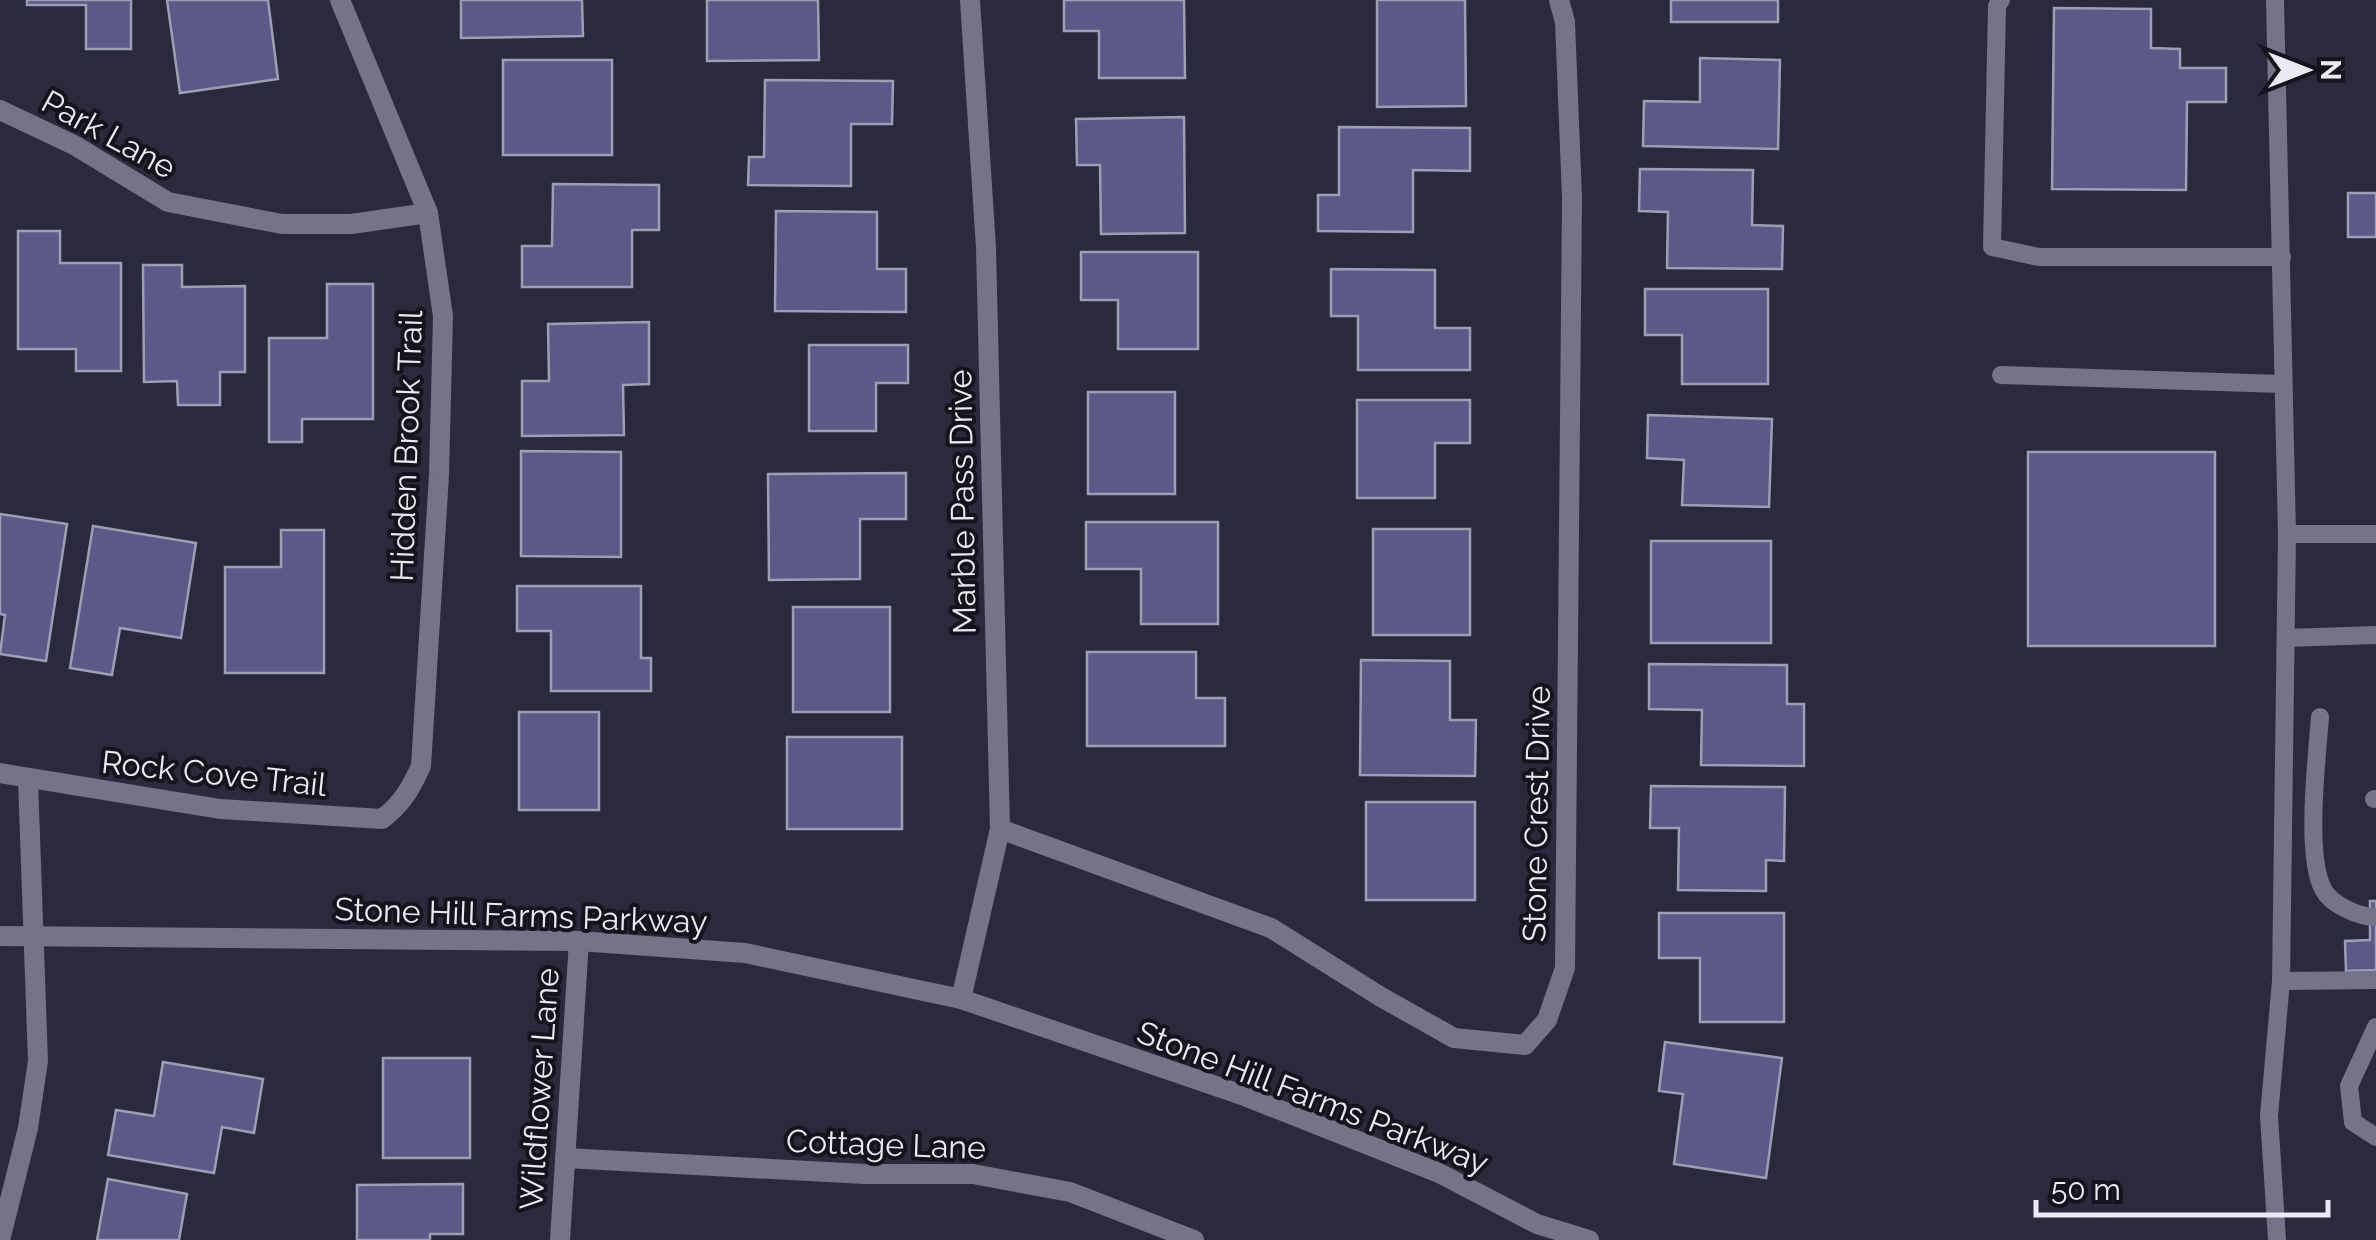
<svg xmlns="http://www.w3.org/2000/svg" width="2376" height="1240" font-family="Raleway,sans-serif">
<rect width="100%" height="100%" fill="#2b2a3c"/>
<g fill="#5c5988" stroke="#9d9db4" stroke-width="2.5">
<polygon points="27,0 131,0 131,49 86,49 86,5 27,5"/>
<polygon points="167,0 268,0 278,79 180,93"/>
<polygon points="461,0 582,0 583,36 461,38"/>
<polygon points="707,0 818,0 819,60 707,61"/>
<polygon points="1064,0 1184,0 1185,78 1099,78 1099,31 1064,31"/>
<polygon points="1377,0 1465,0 1466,106 1377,107"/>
<rect x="1671" y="0" width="107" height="22"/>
<polygon points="2054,8 2151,9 2151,48 2180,49 2180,68 2226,68 2226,102 2187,102 2186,190 2052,189"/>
<polygon points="1700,58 1780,60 1778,149 1643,146 1644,101 1700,102"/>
<rect x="503" y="60" width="109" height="95"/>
<polygon points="765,80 893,81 892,124 851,124 851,186 748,185 749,157 764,157"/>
<polygon points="1184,117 1185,233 1101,234 1100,165 1077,165 1076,119"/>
<polygon points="1339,127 1470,128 1470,171 1413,170 1413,232 1318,231 1318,195 1339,195"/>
<polygon points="1640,169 1753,170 1752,225 1783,226 1782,269 1667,268 1668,212 1639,211"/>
<polygon points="553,184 659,185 659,230 632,230 632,287 522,287 522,246 552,246"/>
<rect x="2348" y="193" width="28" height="44"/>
<polygon points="776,211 877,212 877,269 906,269 906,312 775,311"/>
<polygon points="18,231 60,231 60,263 121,263 121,371 76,371 76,349 18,349"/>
<polygon points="1081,252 1198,252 1198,349 1118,349 1118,300 1081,300"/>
<polygon points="143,265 182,265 182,287 245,286 245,372 220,372 220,405 178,405 177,381 144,382"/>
<polygon points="1331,269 1435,270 1435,328 1470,328 1470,370 1358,370 1358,316 1331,316"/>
<polygon points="327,284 373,284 373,419 302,419 302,442 269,442 269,338 327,338"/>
<polygon points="1645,289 1768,289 1768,384 1682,384 1682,335 1645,335"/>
<polygon points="649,322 649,384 623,385 624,435 522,436 522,381 549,381 548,324"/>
<polygon points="809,345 908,345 908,383 876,383 876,431 809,431"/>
<rect x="1088" y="392" width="87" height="102"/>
<polygon points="1357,400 1470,400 1470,443 1435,443 1435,498 1357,498"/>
<polygon points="1648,415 1772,419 1769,507 1682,505 1684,460 1647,458"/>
<polygon points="521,451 621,452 621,557 521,556"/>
<rect x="2028" y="452" width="187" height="194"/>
<polygon points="906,473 906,519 860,519 860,579 769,580 768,474"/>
<polygon points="0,514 67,524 46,661 0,654 5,615 0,614"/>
<polygon points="1086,522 1218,522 1218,624 1141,624 1141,569 1086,569"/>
<polygon points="93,526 196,543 181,638 120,628 112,675 70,668"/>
<rect x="1373" y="529" width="97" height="106"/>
<polygon points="281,530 324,530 324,673 225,673 225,567 281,567"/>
<rect x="1651" y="541" width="120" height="102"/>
<polygon points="517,586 641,586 641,658 651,658 651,691 551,691 551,631 517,631"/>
<rect x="793" y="607" width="97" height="105"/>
<polygon points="1087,652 1196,652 1196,698 1225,698 1225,746 1087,746"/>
<polygon points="1361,660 1450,661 1450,720 1476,720 1475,776 1360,775"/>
<polygon points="1649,664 1787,665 1787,704 1804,704 1804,766 1701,765 1702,710 1649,709"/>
<rect x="519" y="712" width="80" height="98"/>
<rect x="787" y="737" width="115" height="92"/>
<polygon points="1651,786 1785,787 1784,861 1766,860 1766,891 1678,890 1679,828 1650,828"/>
<rect x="1366" y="802" width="109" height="98"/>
<polygon points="2370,901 2376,901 2376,970 2346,971 2345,941 2370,940"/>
<polygon points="1659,913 1784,913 1784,1022 1700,1022 1700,958 1659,958"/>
<polygon points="1665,1042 1782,1058 1766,1178 1674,1164 1683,1094 1659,1091"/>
<rect x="383" y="1058" width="87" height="100"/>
<polygon points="163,1062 263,1079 254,1133 222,1127 214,1173 108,1155 116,1110 154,1116"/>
<polygon points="108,1179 187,1194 179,1240 97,1240"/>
<polygon points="463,1184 463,1234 430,1234 430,1240 357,1240 357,1185"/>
</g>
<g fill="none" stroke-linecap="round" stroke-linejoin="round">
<g stroke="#747389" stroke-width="18">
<polyline points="2001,0 1997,6 1992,247 2039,257 2282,257"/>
<polyline points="2275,0 2287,534 2281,981 2269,1116 2277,1240"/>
<polyline points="2001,375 2282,384"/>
<polyline points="2287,534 2376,534"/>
<polyline points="2286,638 2376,635"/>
<path d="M2320,717C2317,757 2305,855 2323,889C2331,905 2359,917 2376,917"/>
<polyline points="2374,799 2376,799"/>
<polyline points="2281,981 2376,980"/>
<polyline points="2376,1027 2349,1086 2353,1122 2376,1137"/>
</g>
<g stroke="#747389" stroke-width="20">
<polyline points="0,110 74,145 168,202 282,224 351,224 428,213"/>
<path d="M0,773L220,809L382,819C402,804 411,788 421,766L439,475L443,316L428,213L340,0"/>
<polyline points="1000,829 1271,928 1381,997 1454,1038 1525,1045 1547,1020 1565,968 1572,198 1565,22 1559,0"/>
<polyline points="961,999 1000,829 986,248 970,0"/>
<polyline points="565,1158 865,1174 973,1174 1070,1192 1194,1240"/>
<polyline points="0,1240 28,1128 38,1061 28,780"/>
<polyline points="560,1240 579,941"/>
</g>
<polyline stroke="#747389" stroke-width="20" points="0,936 579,941 745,953 961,999 1242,1095 1439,1173 1537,1224 1589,1240"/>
</g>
<g text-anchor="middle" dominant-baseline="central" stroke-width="8" stroke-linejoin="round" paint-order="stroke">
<g font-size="32" fill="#eaeaf6" stroke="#14141c">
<text transform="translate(109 134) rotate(29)">Park Lane</text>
<text transform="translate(406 446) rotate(-88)">Hidden Brook Trail</text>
<text transform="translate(962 502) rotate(-91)">Marble Pass Drive</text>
<text transform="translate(214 773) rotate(6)">Rock Cove Trail</text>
<text transform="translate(1536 814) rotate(-89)">Stone Crest Drive</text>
<text transform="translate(521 915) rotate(2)">Stone Hill Farms Parkway</text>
<text transform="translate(539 1089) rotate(-86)">Wildflower Lane</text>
<text transform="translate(1313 1097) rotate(21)">Stone Hill Farms Parkway</text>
<text transform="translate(886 1144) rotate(2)">Cottage Lane</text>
</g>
</g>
<g transform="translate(2306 70) rotate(90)" stroke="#14141c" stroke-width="8" paint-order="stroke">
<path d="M0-8L18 38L0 25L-18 38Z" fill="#eaeaf6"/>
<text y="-15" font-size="28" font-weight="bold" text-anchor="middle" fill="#eaeaf6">N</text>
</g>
<path d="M2036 1200v15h292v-15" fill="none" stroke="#eaeaf6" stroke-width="5"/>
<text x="2051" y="1200" font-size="30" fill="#eaeaf6" stroke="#14141c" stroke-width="8" paint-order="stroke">50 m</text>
</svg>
